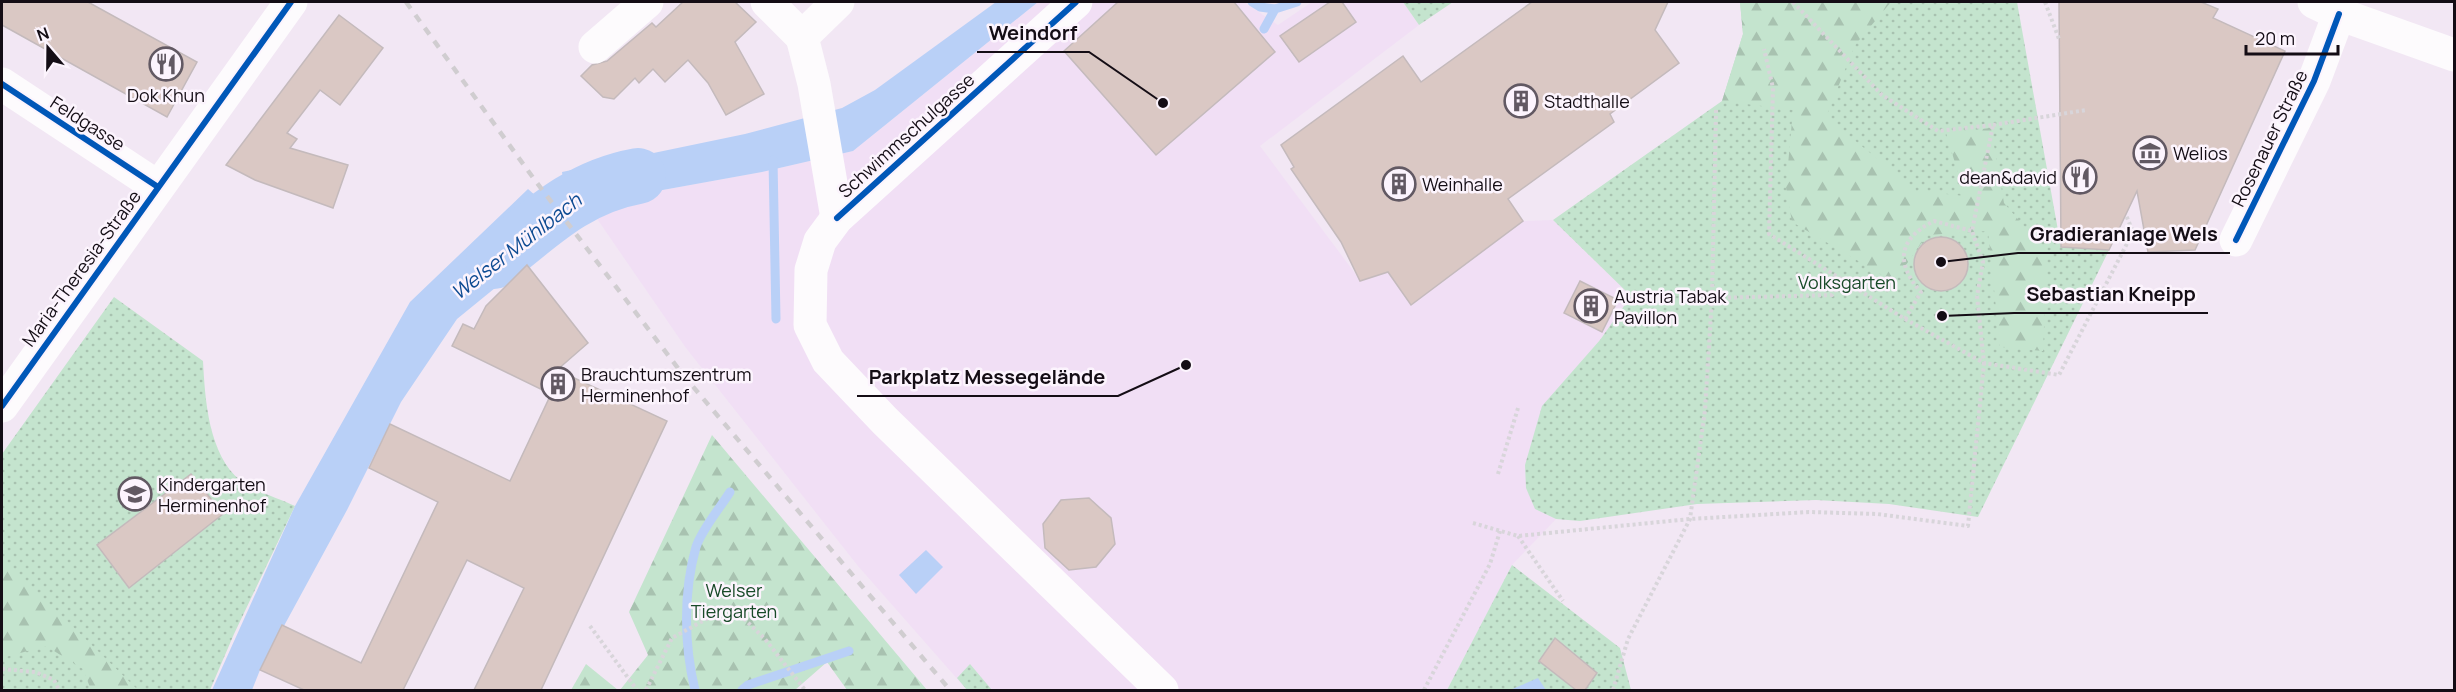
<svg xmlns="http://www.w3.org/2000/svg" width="2456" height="692" font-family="Manrope,sans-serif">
<defs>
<pattern id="grass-dots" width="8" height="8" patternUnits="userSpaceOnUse" patternTransform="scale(1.5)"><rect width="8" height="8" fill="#c4e4ce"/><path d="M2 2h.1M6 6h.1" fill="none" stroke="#a8c2b0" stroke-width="1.8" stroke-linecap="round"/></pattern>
<pattern id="forest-firs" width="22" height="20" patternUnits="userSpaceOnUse" patternTransform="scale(1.5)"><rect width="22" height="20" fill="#c4e4ce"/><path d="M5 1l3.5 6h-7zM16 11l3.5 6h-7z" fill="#a8c2b0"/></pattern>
</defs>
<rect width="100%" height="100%" fill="#f2e7f4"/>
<polygon fill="#f1dff5" points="1038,2 1244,2 1278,25 1312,2 1403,2 1419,25 1260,146 1360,280 1388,272 1411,304 1523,221 1553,220 1631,296 1600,340 1535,509 1556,519 1512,565 1447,690 967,690 858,566 686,348 591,210 602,201 762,172 853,151"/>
<g fill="url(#grass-dots)">
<polygon points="1403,2 1453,2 1419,25"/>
<polygon points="1740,2 2017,2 2061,247 2109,250 1978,517 1889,504 1816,500 1697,504 1580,521 1556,519 1535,509 1526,488 1525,465 1542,406 1600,340 1631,296 1553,220 1722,101 1743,34"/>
<path d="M114,297L203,361C205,398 208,455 241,481C256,492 279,498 295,506L234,634L210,690H2V454Z"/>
<polygon points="1512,565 1620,648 1631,690 1447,690"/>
<polygon points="970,664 992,690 967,690 957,678"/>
</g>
<g fill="url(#forest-firs)">
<polygon points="1740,2 1891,2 1855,45 1826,117 1917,191 1965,196 1946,133 1991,128 2004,203 2047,253 2043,351 2000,347 1988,231 1927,235 1894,282 1792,222 1786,187 1793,110 1722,101 1743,34"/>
<polygon points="712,435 927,690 847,690 827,662 795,690 620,690 648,655 629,612"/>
<polygon points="2,558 138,690 91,690 83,669 46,646 2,658"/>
<polygon points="586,664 618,690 571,690"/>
</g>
<g fill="#b9d0f7">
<polygon points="996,2 1038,2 853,151 762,172 602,201 457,319 401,402 347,510 260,670 252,690 212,690 295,506 410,302 528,189 570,226 562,172 745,134 842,108 875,90"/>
<polygon points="926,550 943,567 916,594 899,575"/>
<polygon points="1538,678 1546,690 1510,690"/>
</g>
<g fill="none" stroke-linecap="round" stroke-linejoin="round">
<g stroke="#b9d0f7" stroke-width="9">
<polyline points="1252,2 1260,7 1275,9"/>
<polyline points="1264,29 1275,9 1297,2"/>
<polyline points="773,160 776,319"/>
<path d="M695,690C684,645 683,593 696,547C702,529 720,508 730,492"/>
<polyline points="742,690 748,685 849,651"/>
</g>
<path stroke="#b9d0f7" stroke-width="56" d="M494,261C541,223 577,187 638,176"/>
</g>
<g fill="#dac8c4" stroke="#c4babc" stroke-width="1.5">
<polygon points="2,2 88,2 197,62 167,117 2,25"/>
<polygon points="683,2 735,2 756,22 735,42 764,94 726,115 708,83 688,60 665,82 653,69 639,83 635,78 614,99 603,97 581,76 592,65 607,61 652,23 656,27"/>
<polygon points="1118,2 1234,2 1275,52 1156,155 1064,51"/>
<polygon points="1330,2 1342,2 1356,22 1299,62 1280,36"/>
<polygon points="1532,2 1668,2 1655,30 1679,63 1610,114 1614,122 1508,199 1523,221 1411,305 1388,272 1360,281 1341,242 1291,169 1294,167 1281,145 1403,56 1421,82"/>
<polygon points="2059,2 2201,2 2218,9 2213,18 2285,51 2195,250 2148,252 2137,191 2109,250 2061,247"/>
<polygon points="339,15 383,48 340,105 320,90 287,133 297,139 290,148 348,165 333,208 255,180 226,165"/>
<circle cx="1941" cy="264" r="27"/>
<polygon points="527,265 588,343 557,370 667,421 541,690 474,690 524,588 467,560 403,690 304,690 260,670 282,625 361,663 438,502 369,468 390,424 510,481 551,394 452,346 463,324 474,329 486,306"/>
<polygon points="1580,281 1618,300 1602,332 1564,313"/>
<polygon points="191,474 223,514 129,588 97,545"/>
<polygon points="1089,498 1111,518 1115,544 1096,567 1069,570 1045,548 1043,524 1061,500"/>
<polygon points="1555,638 1597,673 1585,690 1576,690 1539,661"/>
</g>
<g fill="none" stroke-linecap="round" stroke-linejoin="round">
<g stroke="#d8d5da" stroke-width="4" stroke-dasharray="3 3" stroke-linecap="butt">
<polyline points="1793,2 1882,95 1938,131 1993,125 1972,231 1983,262 1977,296 1984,363 2059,375 2133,232 2126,215"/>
<polyline points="2045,2 2059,39"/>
<polyline points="1716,110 1712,298 1832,295 1841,278"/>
<polyline points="1993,125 2086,110"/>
<path d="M1905,319L1921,292C1895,263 1898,239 1934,221L1972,231"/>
<polyline points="1498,474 1518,408"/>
<polyline points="1473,523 1518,536 1690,519 1809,512 1877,514 1968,526 1984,363 1905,319 1769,234 1773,88 1764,49"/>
<polyline points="1518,536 1563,601"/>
<polyline points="590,626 637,690"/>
<polyline points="2,669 35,672 54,680 59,690"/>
<polyline points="646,690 672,638 710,617 738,613 765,639 805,690"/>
<polyline points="1424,690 1490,564 1500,531"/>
<polyline points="1613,690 1628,639 1690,519 1705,410 1712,298"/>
</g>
<g stroke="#fdfbfd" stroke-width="33">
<polyline points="767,2 802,37"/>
<polyline points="1076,2 837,218 820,241 811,270 810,325 828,361 885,421 1162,690"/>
<polyline points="2314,2 2339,14 2454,55"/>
<polyline points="802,37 814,84 837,218"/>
<polyline points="802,37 838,2"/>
<polyline points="595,47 647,2"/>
<polyline points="2,84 158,187"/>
<polyline points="2236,240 2314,81 2339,14"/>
</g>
<polyline stroke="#fdfbfd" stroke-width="33" points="2,406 291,2"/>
<polyline stroke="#d0cdd0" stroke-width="4.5" stroke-dasharray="8 8" stroke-linecap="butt" points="406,2 534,179 684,376 950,690"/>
<g stroke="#fcf4fd" stroke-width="10">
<g id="cycleway">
<polyline points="2,84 158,187"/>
<polyline points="837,218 1076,2"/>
<polyline points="2236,240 2314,81 2339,14"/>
<polyline points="2,406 291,2"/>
</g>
</g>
<use href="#cycleway" stroke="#0057b8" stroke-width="6"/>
</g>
<defs>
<g id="restaurant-ring" transform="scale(1.725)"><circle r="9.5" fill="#fcf4fd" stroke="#625963" stroke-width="1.5"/><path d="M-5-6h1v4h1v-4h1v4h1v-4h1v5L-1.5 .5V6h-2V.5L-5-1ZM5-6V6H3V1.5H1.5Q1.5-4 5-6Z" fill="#625963"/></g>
<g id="building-ring" transform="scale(1.725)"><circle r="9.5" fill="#fcf4fd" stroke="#625963" stroke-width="1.5"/><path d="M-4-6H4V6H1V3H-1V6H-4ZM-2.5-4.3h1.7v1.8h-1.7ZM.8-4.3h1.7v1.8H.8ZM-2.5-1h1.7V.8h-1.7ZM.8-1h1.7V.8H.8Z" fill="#625963"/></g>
<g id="museum-ring" transform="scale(1.725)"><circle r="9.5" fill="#fcf4fd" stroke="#625963" stroke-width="1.5"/><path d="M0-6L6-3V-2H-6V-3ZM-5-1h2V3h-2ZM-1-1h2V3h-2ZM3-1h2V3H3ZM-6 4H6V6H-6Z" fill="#625963"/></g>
<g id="school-ring" transform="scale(1.725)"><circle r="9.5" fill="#fcf4fd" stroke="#625963" stroke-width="1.5"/><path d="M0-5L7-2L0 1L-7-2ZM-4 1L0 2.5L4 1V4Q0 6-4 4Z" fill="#625963"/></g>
</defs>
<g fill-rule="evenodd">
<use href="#restaurant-ring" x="166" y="64"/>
<use href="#building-ring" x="1521" y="101"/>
<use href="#museum-ring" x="2150" y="153"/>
<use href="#restaurant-ring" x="2080" y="177"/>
<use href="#building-ring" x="1399" y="184"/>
<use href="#building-ring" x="1591" y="306"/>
<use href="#building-ring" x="558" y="384"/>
<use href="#school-ring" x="135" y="494"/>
</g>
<g text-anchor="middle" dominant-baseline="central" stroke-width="5" stroke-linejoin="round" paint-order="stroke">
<g font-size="18" fill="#140d15" stroke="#fcf4fd" text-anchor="start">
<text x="166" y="95" text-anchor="middle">Dok Khun</text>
<text x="1544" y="101">Stadthalle</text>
<text x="2173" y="153">Welios</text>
<text x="2057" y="177" text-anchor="end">dean&amp;david</text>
<text x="1422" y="184">Weinhalle</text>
<text x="1614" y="296">Austria Tabak<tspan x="1614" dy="21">Pavillon</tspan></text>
<text x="581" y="374">Brauchtumszentrum<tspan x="581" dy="21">Herminenhof</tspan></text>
<text x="158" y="484">Kindergarten<tspan x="158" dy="21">Herminenhof</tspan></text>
</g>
<g font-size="18" fill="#140d15" stroke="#fcf4fd">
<text transform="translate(88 123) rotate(33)">Feldgasse</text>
<text transform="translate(906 135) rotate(-42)">Schwimmschulgasse</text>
<text transform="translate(2269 138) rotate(-64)">Rosenauer Straße</text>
<text transform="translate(81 268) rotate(-54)">Maria-Theresia-Straße</text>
</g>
<g font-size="18" fill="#184a28" stroke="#fcf4fd">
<text x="1847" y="282">Volksgarten</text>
<text x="734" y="590">Welser<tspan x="734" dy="21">Tiergarten</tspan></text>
</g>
<g font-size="20" font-style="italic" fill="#0f4c93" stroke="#fcf4fd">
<text transform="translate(516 246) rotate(-38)">Welser Mühlbach</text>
</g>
</g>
<path fill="none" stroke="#140d15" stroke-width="2" d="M1163 103L1089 52H977M1941 262L2018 253H2230M1942 316L2014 313H2208M1186 365L1118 396H857"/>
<g fill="#140d15" stroke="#fcf4fd" stroke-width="2">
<circle cx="1163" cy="103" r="6"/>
<circle cx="1941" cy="262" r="6"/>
<circle cx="1942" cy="316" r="6"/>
<circle cx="1186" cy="365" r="6"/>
</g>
<g font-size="20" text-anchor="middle" font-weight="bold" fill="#140d15" stroke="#fcf4fd" stroke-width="5" stroke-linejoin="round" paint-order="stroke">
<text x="1033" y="40">Weindorf</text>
<text x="2124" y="241">Gradieranlage Wels</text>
<text x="2111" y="301">Sebastian Kneipp</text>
<text x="987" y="384">Parkplatz Messegelände</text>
</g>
<rect width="2456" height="692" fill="none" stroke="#140d15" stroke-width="6"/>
<g transform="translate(48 48) rotate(340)" stroke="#fcf4fd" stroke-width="4.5" paint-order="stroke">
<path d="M0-4.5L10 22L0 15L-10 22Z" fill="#140d15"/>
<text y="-9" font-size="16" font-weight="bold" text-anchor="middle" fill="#140d15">N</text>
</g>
<path d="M2246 45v9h92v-9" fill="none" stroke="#140d15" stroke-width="3"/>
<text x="2255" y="45" font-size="18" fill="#140d15" stroke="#fcf4fd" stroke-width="4.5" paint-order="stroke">20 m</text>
</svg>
